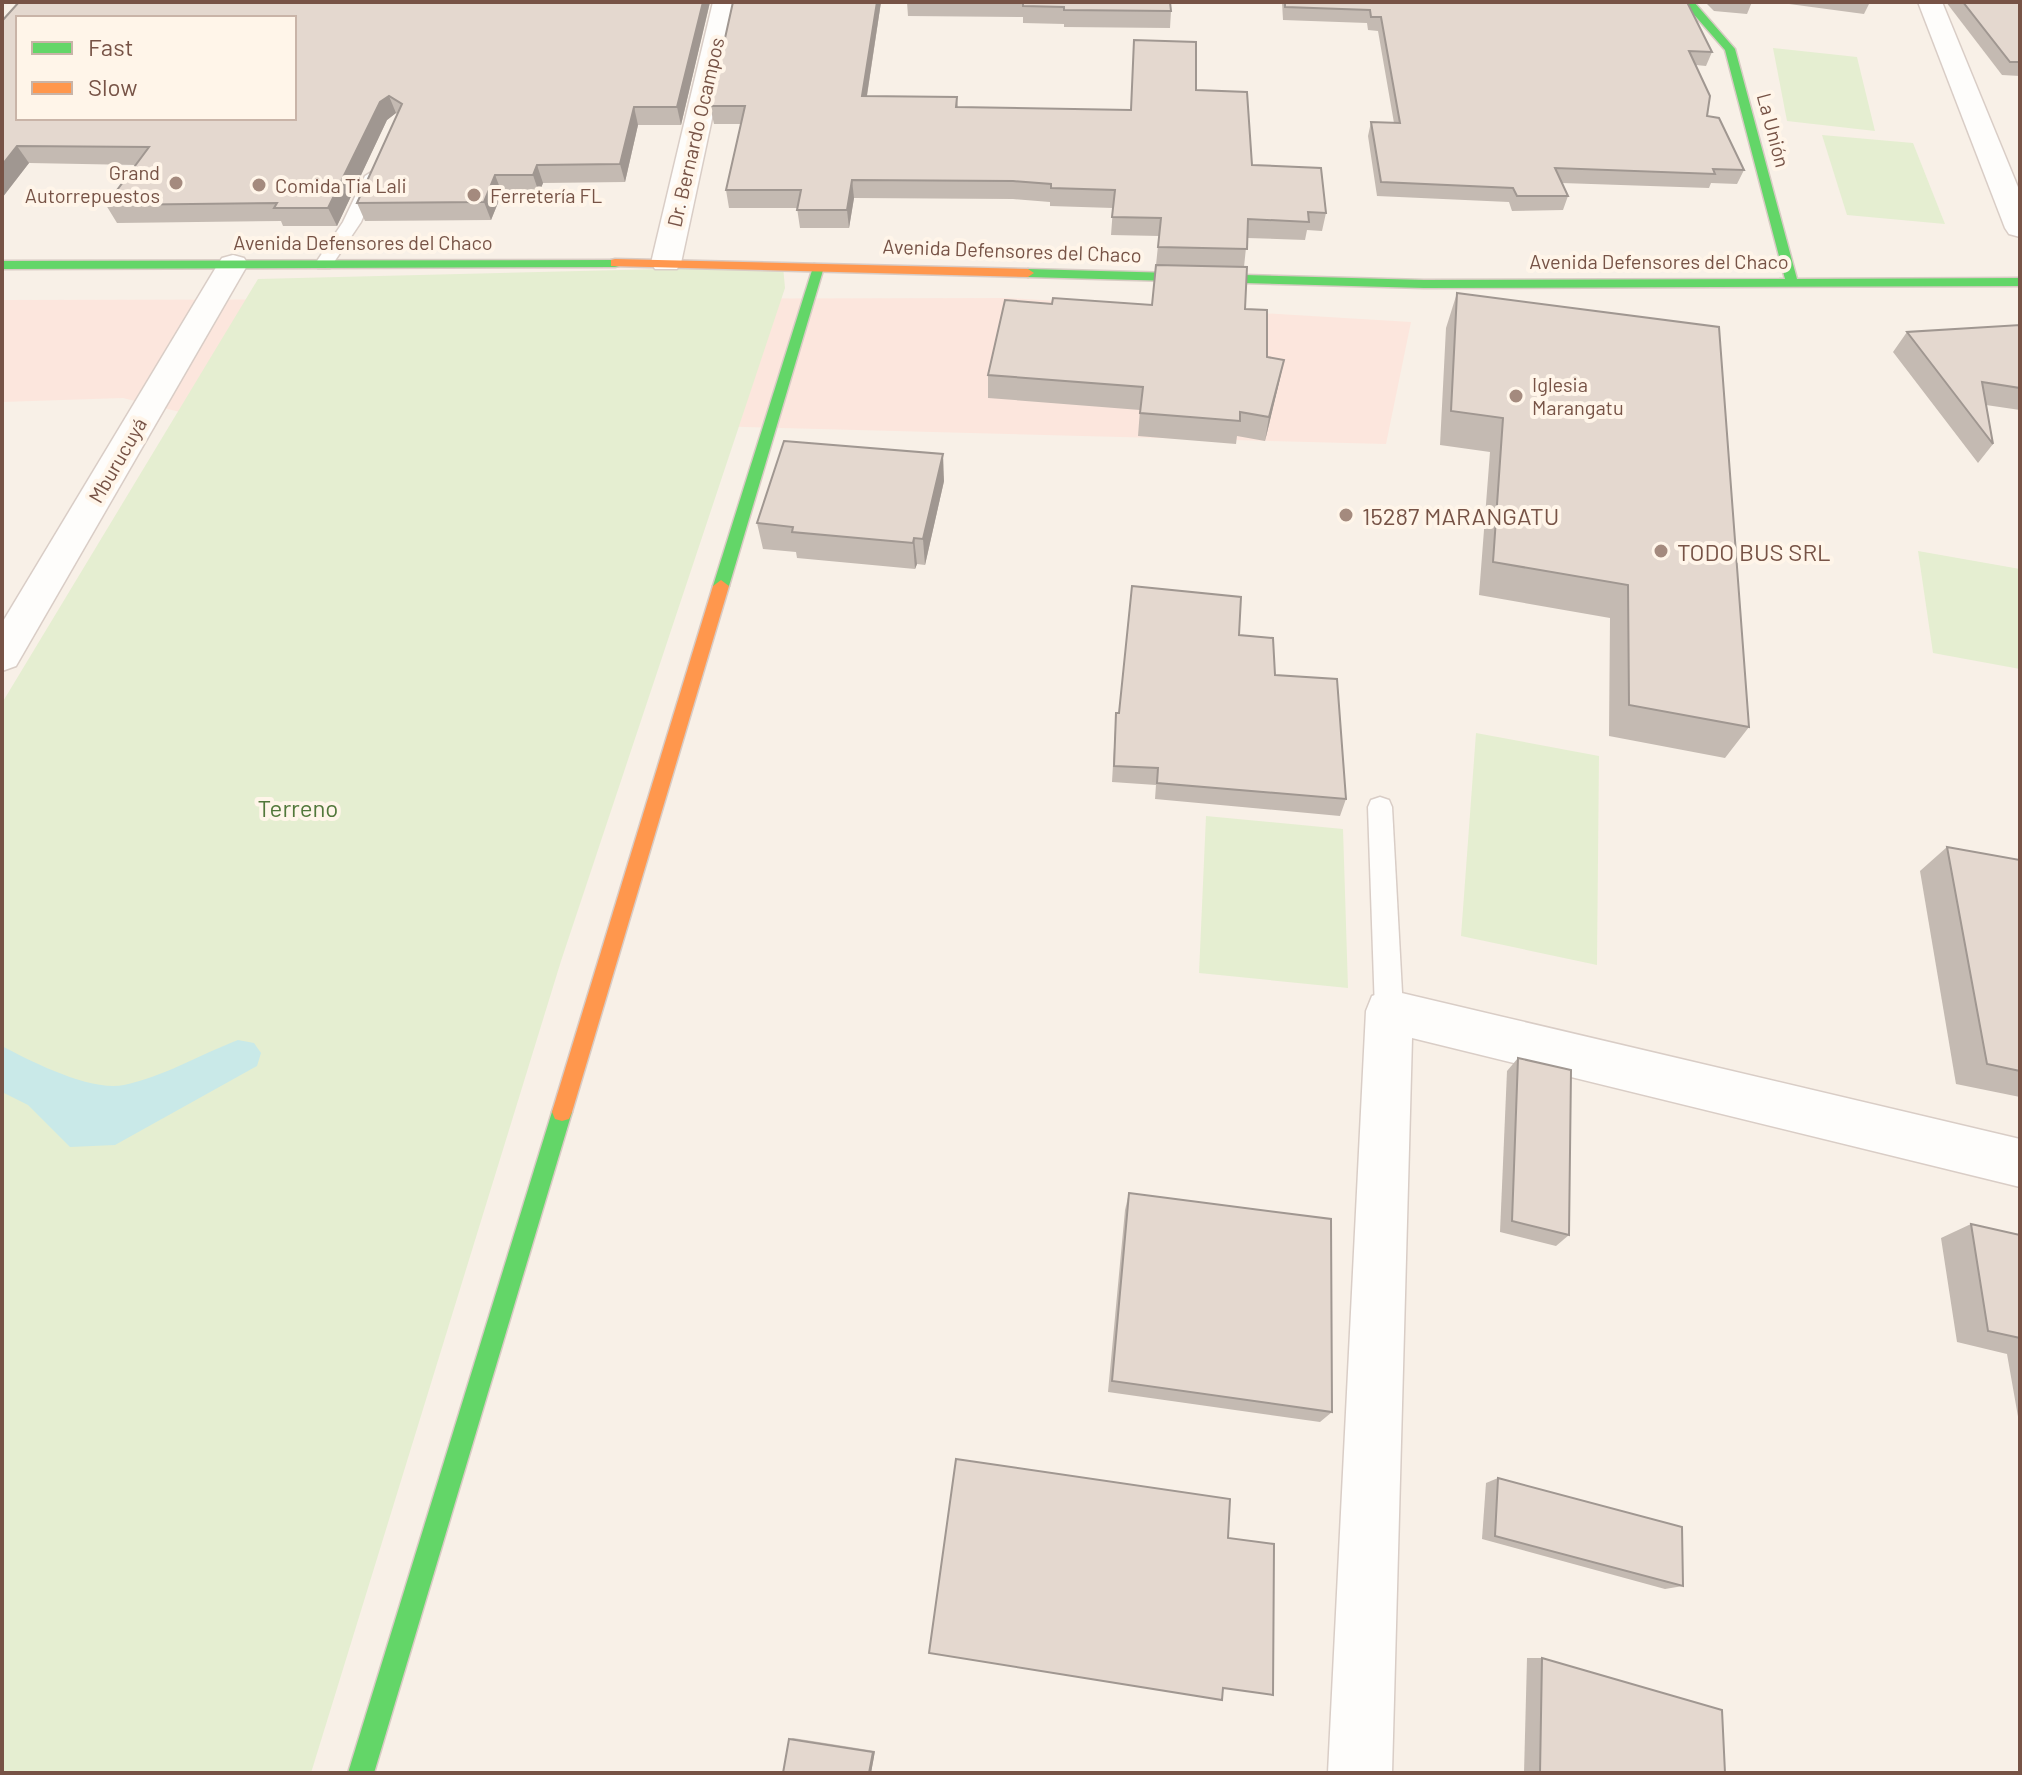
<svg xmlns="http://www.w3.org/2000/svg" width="2022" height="1775" font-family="Barlow,sans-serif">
<rect width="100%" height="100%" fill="#f8f0e7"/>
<polygon fill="#fce6dd" points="1007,298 1411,322 1386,444 180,412 123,398 2,402 2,300"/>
<g fill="#e5eed1">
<polygon points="1773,48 1857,57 1875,131 1787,121"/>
<polygon points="1822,135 1913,143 1945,224 1847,215"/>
<polygon points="783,266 785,288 561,961 311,1773 2,1773 2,703 258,279"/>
<polygon points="1918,551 2020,569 2020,669 1933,653"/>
<polygon points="1476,733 1599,756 1597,965 1461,936"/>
<polygon points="1206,816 1343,829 1348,988 1199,973"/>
</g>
<path fill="#c9e9e8" d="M238,1040L254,1043L261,1053L257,1066L115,1145L70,1147L28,1105L2,1092V1046C30,1061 91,1092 124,1085C163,1077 201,1054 238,1040Z"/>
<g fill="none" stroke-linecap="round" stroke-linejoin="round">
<g stroke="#d9cdc6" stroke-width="3">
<g id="lane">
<polygon points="373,171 381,176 361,222 330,268 318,268 315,264 343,222 365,176"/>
<polygon points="1380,797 1389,800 1392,807 1403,1011 1399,1020 1389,1023 1379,1020 1375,1011 1368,807 1371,800"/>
</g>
</g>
<g stroke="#d9cdc6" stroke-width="3">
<g id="street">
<polygon points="713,2 737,2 681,263 677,269 655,269 651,263"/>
<polygon points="1918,2 1942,2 2020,192 2020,237 2009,234 2005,228"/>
<polygon points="233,255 244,258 248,264 16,666 2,671 2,623 218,264 222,258"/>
<polygon points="1389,990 2020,1139 2020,1187 1412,1038 1392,1773 1328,1773 1366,1011 1372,996"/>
</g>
</g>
<g stroke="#d8cbc4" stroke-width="3">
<g id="fast">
<polygon points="1683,2 1694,2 1735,49 1797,279 2020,278 2020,286 1424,288 1028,277 1022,273 1028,269 1424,280 1785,279 1725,50"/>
<polygon points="619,260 619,266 615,267 2,269 2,261"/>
<polygon points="814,264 824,267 729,586 721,592 713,586"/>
<polygon points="562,1103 569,1105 572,1112 374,1773 348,1773 552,1112 555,1105"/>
</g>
</g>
<g stroke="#d8cbc4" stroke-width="3">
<g id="slow">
<polygon points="615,259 1028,269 1034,273 1028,277 611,266 611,260"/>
<polygon points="721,580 729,586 572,1112 569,1119 562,1121 555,1119 552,1112 713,586"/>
</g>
</g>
<use href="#lane" fill="#fefdfb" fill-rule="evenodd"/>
<use href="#street" fill="#fefdfb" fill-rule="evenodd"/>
<use href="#fast" fill="#63d668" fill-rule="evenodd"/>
<use href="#slow" fill="#ff974d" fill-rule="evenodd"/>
</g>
<g fill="#c4bab2">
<polygon points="19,2 710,2 681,125 638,125 625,182 543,183 539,193 502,193 491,220 365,221 357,203 397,114 396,113 387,120 337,226 283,226 281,221 117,223 106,205 136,165 29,163 2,198"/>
<polygon points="733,2 881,2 867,96 957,97 958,107 1130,110 1196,90 1252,165 1326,213 1322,231 1307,230 1305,240 1247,238 1244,267 1156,265 1159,236 1111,235 1113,208 1050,206 1050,202 1013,199 854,198 849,228 800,228 797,208 729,208 726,190 741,124 714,124 710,106"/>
<polygon points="907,2 1170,2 1171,11 1170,28 1064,27 1064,24 1023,23 1023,17 908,16"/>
<polygon points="1282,2 1687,2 1712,52 1706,66 1696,65 1707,116 1744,170 1737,184 1711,183 1709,188 1562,183 1568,196 1563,210 1512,211 1509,202 1377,196 1368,136 1371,122 1394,123 1378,31 1368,30 1367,23 1283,20"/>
<polygon points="1705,2 1752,2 1747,14 1714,11"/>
<polygon points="1775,2 1870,2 1864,14"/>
<polygon points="1946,2 2020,2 2020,76 2002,75"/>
<polygon points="1457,293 1749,727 1725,758 1609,736 1610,618 1479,595 1490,452 1440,445 1446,328"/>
<polygon points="1052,304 1152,305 1245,309 1267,357 1284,360 1265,441 1237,436 1236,444 1138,436 1140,410 988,398 988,375"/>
<polygon points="2020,325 2020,410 1986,405 1993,444 1978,463 1893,352 1907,332"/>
<polygon points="944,481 925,565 917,564 915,569 797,558 796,552 763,549 757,523"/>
<polygon points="1239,635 1275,675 1346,799 1340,816 1155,799 1156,785 1112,782 1116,713 1119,713"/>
<polygon points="1947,847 2020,860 2020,1097 1956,1084 1920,871"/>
<polygon points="1518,1058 1569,1235 1556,1246 1500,1232 1507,1071"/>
<polygon points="1129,1193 1332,1412 1320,1422 1108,1392 1125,1210"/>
<polygon points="1971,1224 2020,1235 2020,1428 2007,1354 1957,1342 1941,1238"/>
<polygon points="1498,1478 1683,1586 1665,1589 1482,1539 1486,1483"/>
<polygon points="1527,1658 1542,1658 1725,1773 1524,1773"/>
<polygon points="793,1738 875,1751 871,1773 789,1739"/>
</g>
<g fill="#a09791">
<polygon points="703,2 710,2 681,125 677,107"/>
<polygon points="877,2 881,2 864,114 862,96"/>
<polygon points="389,96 396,113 387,120 337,226 328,208 380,102"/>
<polygon points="634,107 638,125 625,182 620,164"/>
<polygon points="17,146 29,163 2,198 2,165"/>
<polygon points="537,165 543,183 539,193 533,175"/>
<polygon points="495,175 502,193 491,220 484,202"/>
<polygon points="852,180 854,198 849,228 847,210"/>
<polygon points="1284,360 1279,383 1265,441 1269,417"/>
<polygon points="943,454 944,481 925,565 923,539"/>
<polygon points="914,538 917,564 915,569 913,543"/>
<polygon points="875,1751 871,1773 869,1773 873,1752"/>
</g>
<g fill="#e4d8cf" stroke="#a09791" stroke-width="2" fill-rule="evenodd">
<path d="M19,2H703L677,107H634L620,164L537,165L533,175H495L484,202L357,203L402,104L389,96L380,102L328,208H274L277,203L106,205L149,147L17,146L2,165V21ZM18,18H294V118H18Z"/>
<polygon points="733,2 877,2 862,96 957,97 956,107 1131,110 1134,40 1196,42 1196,90 1247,92 1252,165 1321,168 1326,213 1308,212 1309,222 1248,219 1247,249 1158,247 1161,218 1112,217 1115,190 1051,188 1051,184 1013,181 852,180 847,210 797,210 801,190 726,190 745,106 710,106"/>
<polygon points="1023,2 1170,2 1171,11 1064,10 1064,7 1023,6"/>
<polygon points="1285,2 1687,2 1712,52 1689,51 1710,96 1707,116 1719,118 1744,170 1713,169 1715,174 1555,168 1568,196 1517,196 1513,188 1381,182 1371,122 1400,123 1381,17 1371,17 1370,10 1285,7"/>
<polygon points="1963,2 2020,2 2020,62 2010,62"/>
<polygon points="1156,265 1247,267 1245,309 1267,310 1267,357 1284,360 1269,417 1240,412 1240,421 1140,413 1143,387 988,375 1005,300 1052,304 1053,298 1152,305"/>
<polygon points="1457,293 1719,327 1749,727 1629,705 1628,585 1493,562 1503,418 1451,411"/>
<polygon points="2020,325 2020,388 1982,382 1993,444 1907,332"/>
<polygon points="784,441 943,454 923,539 914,538 913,543 792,532 793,527 757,523"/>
<polygon points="1132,586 1241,597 1239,635 1273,638 1275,675 1337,679 1346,799 1157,783 1158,768 1114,766 1116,713 1119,713"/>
<polygon points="1947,847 2020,860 2020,1071 1987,1064"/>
<polygon points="1518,1058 1571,1070 1569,1235 1512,1221"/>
<polygon points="1129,1193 1331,1219 1332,1412 1112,1381"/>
<polygon points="1971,1224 2020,1235 2020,1338 1988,1331"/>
<polygon points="956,1459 1230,1499 1228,1538 1274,1544 1273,1695 1223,1688 1222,1700 929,1653"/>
<polygon points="1498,1478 1682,1527 1683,1586 1495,1536"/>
<polygon points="1542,1658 1722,1710 1725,1773 1540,1773"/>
<polygon points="789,1739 873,1752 869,1773 783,1773"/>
</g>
<g fill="#a48a7e" stroke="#fff5e9" stroke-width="3">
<circle cx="176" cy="183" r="8"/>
<circle cx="259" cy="185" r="8"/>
<circle cx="474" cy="195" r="8"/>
<circle cx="1516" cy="396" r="8"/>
<circle cx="1346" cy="515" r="8"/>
<circle cx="1661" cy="551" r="8"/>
</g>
<g text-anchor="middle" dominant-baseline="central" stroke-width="8" stroke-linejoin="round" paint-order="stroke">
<g font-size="20" fill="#775346" stroke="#fff5e9">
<text transform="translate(1774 130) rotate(75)">La Unión</text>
<text transform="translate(695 132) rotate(-77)">Dr. Bernardo Ocampos</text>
<text x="363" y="242">Avenida Defensores del Chaco</text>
<text transform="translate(1012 250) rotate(2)">Avenida Defensores del Chaco</text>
<text x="1659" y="261">Avenida Defensores del Chaco</text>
<text transform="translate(117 460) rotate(-60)">Mburucuyá</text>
</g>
<g font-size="20" fill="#775346" stroke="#fff5e9" text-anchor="start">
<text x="160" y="172" text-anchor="end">Grand<tspan x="160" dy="23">Autorrepuestos</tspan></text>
<text x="275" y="185">Comida Tia Lali</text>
<text x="490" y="195">Ferretería FL</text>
<text x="1532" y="384">Iglesia<tspan x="1532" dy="23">Marangatu</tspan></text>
</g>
<g font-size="24" fill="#775346" stroke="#fff5e9" text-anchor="start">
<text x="1362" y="515">15287 MARANGATU</text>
<text x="1677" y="551">TODO BUS SRL</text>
</g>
<g font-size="24" fill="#52783b" stroke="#fff5e9">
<text x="298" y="807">Terreno</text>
</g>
</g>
<rect width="2022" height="1775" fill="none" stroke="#775346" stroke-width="8"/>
<rect x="16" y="16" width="280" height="104" fill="#fff5e9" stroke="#c9b4a8" stroke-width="2"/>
<rect x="32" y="42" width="40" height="12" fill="#63d668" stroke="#c9b4a8" stroke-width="2"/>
<text x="88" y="56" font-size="24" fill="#775346">Fast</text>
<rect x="32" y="82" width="40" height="12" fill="#ff974d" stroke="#c9b4a8" stroke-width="2"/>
<text x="88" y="96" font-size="24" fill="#775346">Slow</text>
</svg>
